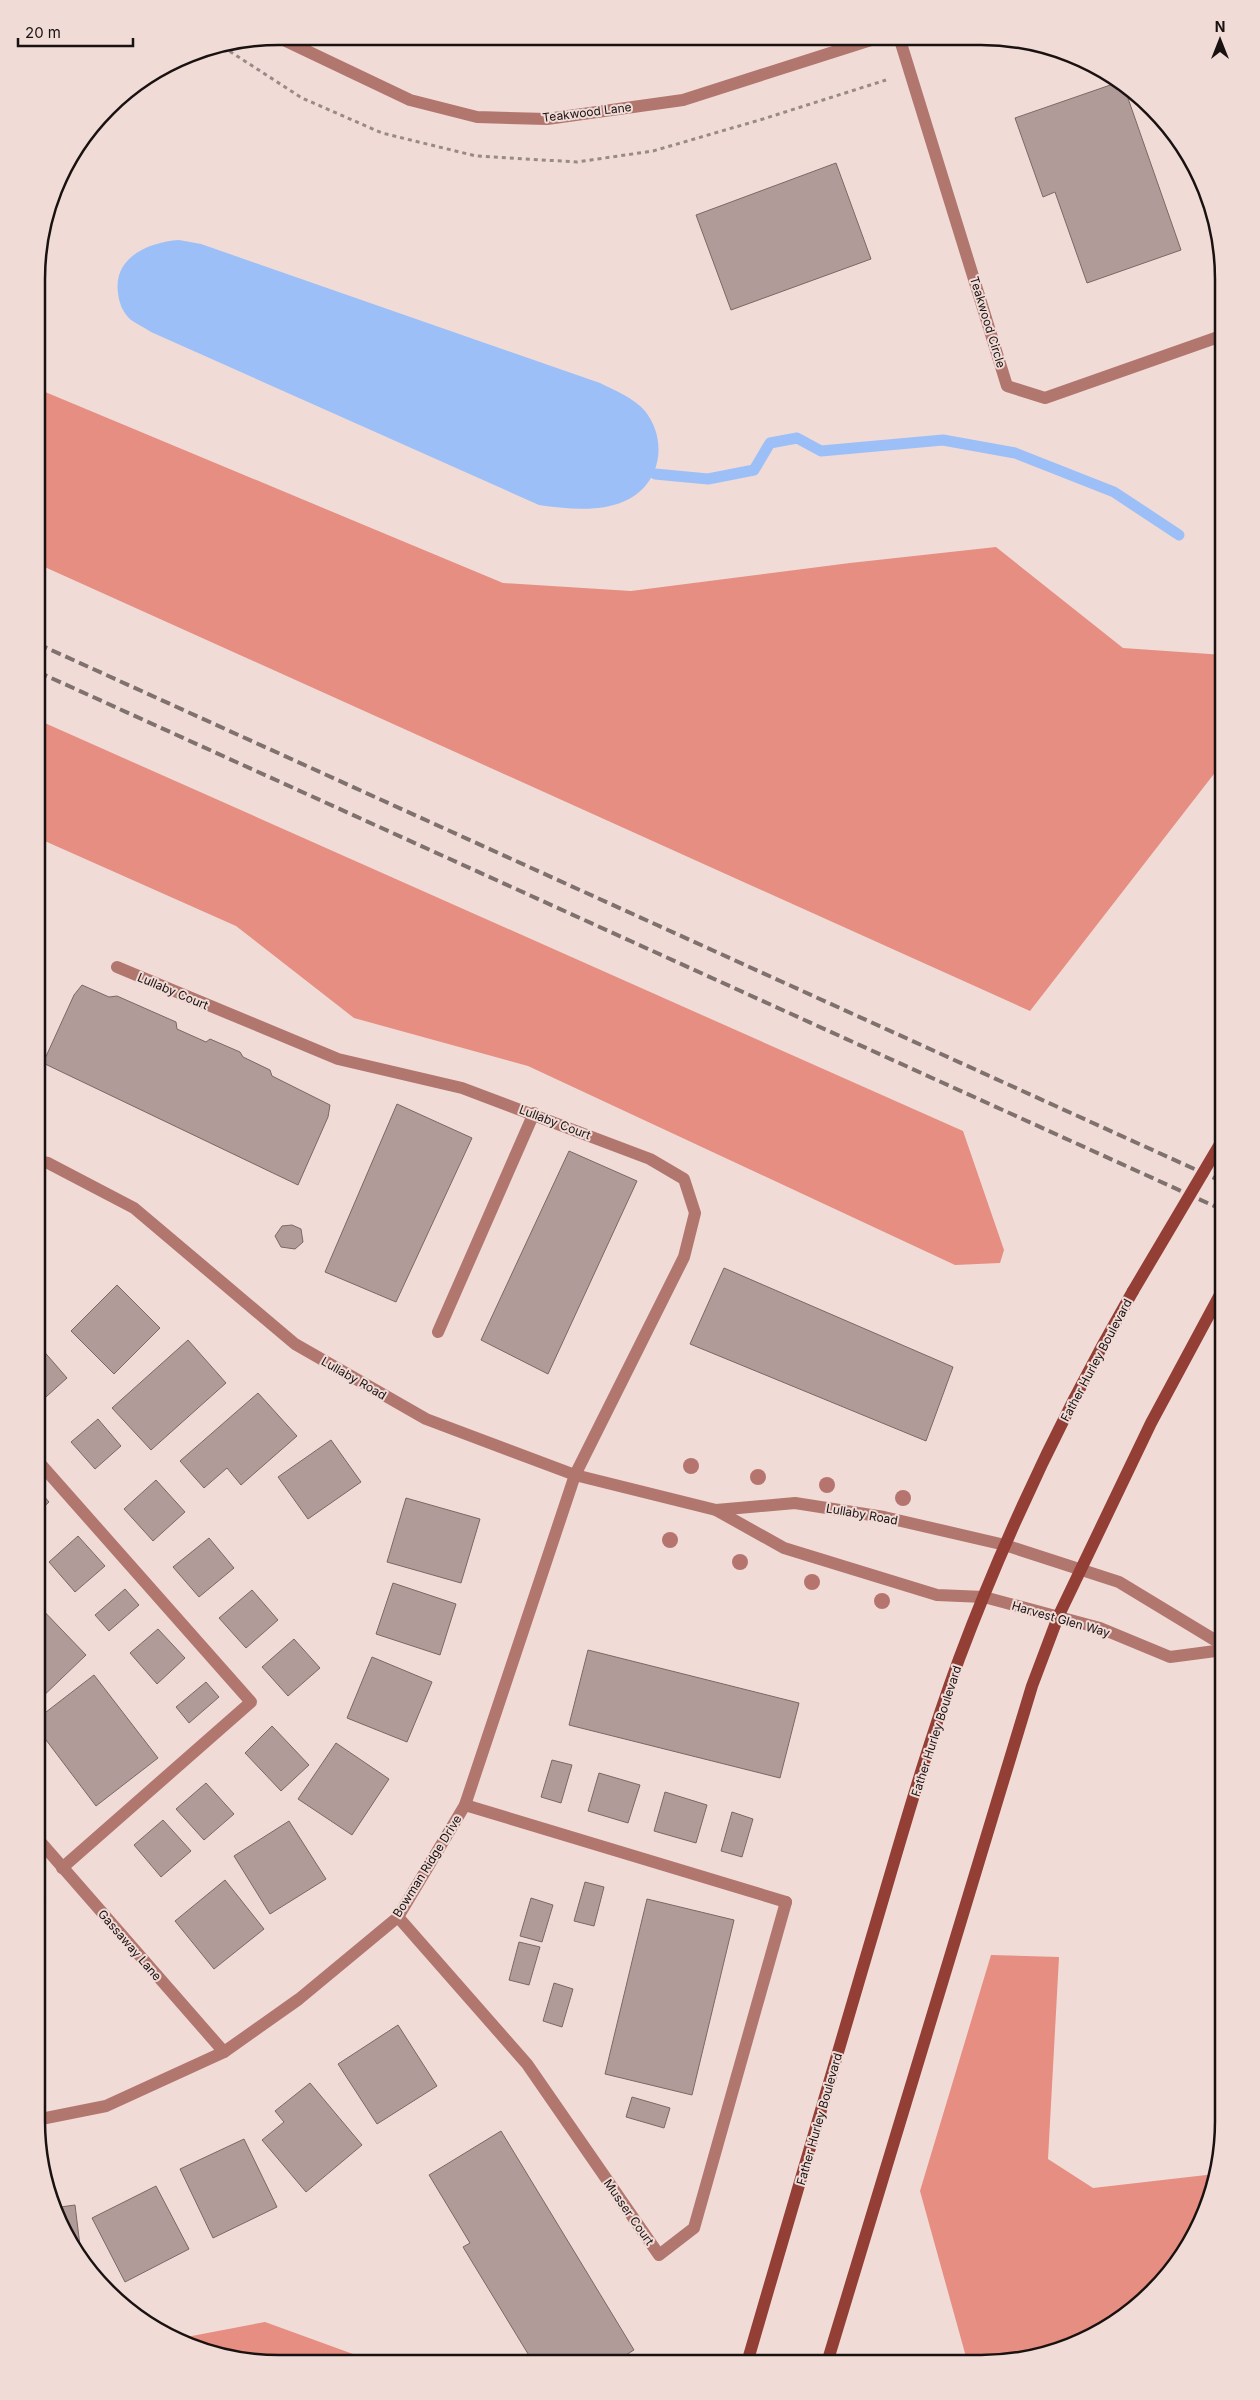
<svg xmlns="http://www.w3.org/2000/svg" width="1260" height="2400" font-family="Inter,sans-serif">
<rect width="100%" height="100%" fill="#f0dbd7"/>
<g fill="#e68e81">
<polygon points="38,389 503,583 631,591 850,563 996,547 1123,648 1224,655 1224,761 1030,1011 38,564"/>
<polygon points="38,720 963,1131 1004,1250 1000,1263 955,1265 528,1066 354,1018 236,926 38,838"/>
<polygon points="991,1955 1059,1957 1048,2159 1093,2188 1215,2174 1205,2214 1173,2269 1116,2323 1059,2351 981,2364 968,2364 920,2191"/>
<path d="M265,2322L375,2362C316,2362 226,2370 176,2339Z"/>
</g>
<path fill="#9dbff7" d="M179,240L201,244L600,383C614,390 634,398 645,411C668,440 661,482 629,499C603,513 567,509 539,505L151,332C145,328 137,324 131,320C123,313 119,303 118,293C113,257 149,242 179,240Z"/>
<g fill="none" stroke-linecap="round" stroke-linejoin="round">
<polyline stroke="#9dbff7" stroke-width="11" points="655,474 708,479 754,470 770,443 797,438 821,451 943,440 1015,453 1114,492 1179,535"/>
</g>
<g fill="#b09b98" stroke="#7b6865">
<polygon points="1119,82 1123,84 1181,250 1087,283 1055,192 1043,197 1015,118"/>
<polygon points="836,163 871,259 731,310 696,215"/>
<polygon points="82,985 109,997 117,996 176,1022 177,1029 206,1042 210,1039 240,1052 243,1057 270,1070 272,1076 330,1105 328,1117 298,1185 43,1063 74,995"/>
<polygon points="397,1104 472,1138 396,1302 325,1272"/>
<polygon points="569,1151 637,1181 548,1374 481,1340"/>
<polygon points="292,1225 301,1229 303,1242 295,1249 281,1247 275,1236 282,1226"/>
<polygon points="724,1268 953,1367 926,1441 690,1344"/>
<polygon points="117,1285 160,1328 114,1374 71,1331"/>
<polygon points="188,1340 226,1383 151,1450 112,1408"/>
<polygon points="41,1348 67,1378 37,1405 37,1351"/>
<polygon points="258,1393 297,1436 241,1485 227,1468 204,1488 180,1461"/>
<polygon points="98,1419 121,1446 95,1469 71,1442"/>
<polygon points="331,1440 361,1482 308,1519 278,1477"/>
<polygon points="156,1480 185,1512 153,1541 124,1509"/>
<polygon points="37,1488 49,1502 37,1513"/>
<polygon points="406,1498 480,1519 461,1583 387,1562"/>
<polygon points="78,1536 105,1566 75,1592 49,1562"/>
<polygon points="209,1538 234,1568 199,1597 173,1567"/>
<polygon points="393,1583 456,1604 440,1655 376,1634"/>
<polygon points="125,1589 139,1605 109,1631 95,1615"/>
<polygon points="252,1590 278,1620 246,1648 219,1618"/>
<polygon points="37,1604 86,1655 37,1702"/>
<polygon points="158,1629 185,1658 157,1684 130,1653"/>
<polygon points="294,1639 320,1668 288,1696 262,1667"/>
<polygon points="588,1650 799,1703 780,1778 569,1725"/>
<polygon points="372,1657 432,1682 407,1742 347,1718"/>
<polygon points="94,1675 158,1758 96,1806 37,1728 37,1719"/>
<polygon points="206,1682 219,1697 189,1723 176,1707"/>
<polygon points="272,1726 309,1765 281,1791 245,1753"/>
<polygon points="336,1743 389,1779 352,1835 298,1799"/>
<polygon points="552,1760 572,1765 561,1803 541,1797"/>
<polygon points="599,1773 640,1785 628,1823 588,1811"/>
<polygon points="206,1783 234,1814 204,1840 176,1809"/>
<polygon points="665,1792 707,1805 696,1843 654,1831"/>
<polygon points="732,1812 753,1819 742,1857 721,1851"/>
<polygon points="163,1820 191,1851 161,1877 134,1845"/>
<polygon points="289,1821 326,1879 270,1914 234,1856"/>
<polygon points="225,1880 264,1929 214,1969 175,1921"/>
<polygon points="585,1882 604,1887 594,1926 574,1921"/>
<polygon points="36,1892 46,1903 36,1911"/>
<polygon points="531,1898 553,1905 542,1942 520,1936"/>
<polygon points="647,1899 734,1920 692,2095 605,2074"/>
<polygon points="519,1942 540,1947 529,1985 509,1980"/>
<polygon points="554,1983 573,1989 562,2027 543,2021"/>
<polygon points="398,2025 437,2086 377,2124 338,2064"/>
<polygon points="310,2083 362,2145 306,2192 262,2140 284,2122 275,2111"/>
<polygon points="632,2097 670,2108 664,2128 626,2117"/>
<polygon points="501,2131 634,2350 613,2363 533,2362 463,2247 470,2243 429,2175"/>
<polygon points="244,2139 277,2207 213,2238 180,2169"/>
<polygon points="156,2186 189,2249 125,2282 92,2218"/>
<polygon points="75,2205 82,2262 53,2208"/>
</g>
<g fill="none" stroke-linecap="round" stroke-linejoin="round">
<polyline stroke="#9a8a87" stroke-width="3" stroke-dasharray="4 4" stroke-linecap="butt" points="223,47 302,98 382,133 476,156 577,162 653,151 763,119 886,80"/>
<g stroke="#b1766d" stroke-width="12">
<polyline points="117,967 338,1059 462,1088 650,1159 684,1179 695,1213 684,1257 575,1475"/>
<polyline points="438,1332 534,1113"/>
<polyline points="37,1460 251,1702 62,1868"/>
<polyline points="465,1805 786,1902"/>
</g>
<g stroke="#b1766d" stroke-width="12">
<polyline points="281,36 286,41 410,100 477,117 547,119 683,100 871,40"/>
<polyline points="900,40 1007,386 1045,398 1224,335"/>
<polyline points="37,1161 48,1163 134,1208 295,1344 426,1419 575,1475 716,1510 784,1548 937,1595 984,1597 1100,1628 1170,1657 1223,1650"/>
<polyline points="716,1510 795,1503 884,1517 1005,1545 1119,1582 1223,1645"/>
<polyline points="37,1838 224,2052"/>
<polyline points="398,1917 527,2064 659,2255 694,2228 786,1902"/>
<polyline points="36,2120 106,2106 224,2052 299,1999 398,1917 465,1805 575,1475"/>
</g>
<g stroke="#943f36" stroke-width="12">
<path d="M747,2363C787,2225 828,2087 868,1950C897,1853 924,1754 959,1659C1007,1531 1065,1409 1133,1291"/>
<polyline points="827,2363 1032,1686 1058,1617 1151,1423 1223,1289"/>
</g>
<g stroke="#7f716e" stroke-width="4" stroke-dasharray="10 5" stroke-linecap="butt">
<polyline points="38,644 1223,1182"/>
<polyline points="38,672 1223,1210"/>
</g>
<polyline stroke="#943f36" stroke-width="12" points="1133,1291 1223,1139"/>
</g>
<g fill="#b6746e">
<circle cx="691" cy="1466" r="8"/>
<circle cx="758" cy="1477" r="8"/>
<circle cx="827" cy="1485" r="8"/>
<circle cx="903" cy="1498" r="8"/>
<circle cx="670" cy="1540" r="8"/>
<circle cx="740" cy="1562" r="8"/>
<circle cx="812" cy="1582" r="8"/>
<circle cx="882" cy="1601" r="8"/>
</g>
<g text-anchor="middle" dominant-baseline="central" stroke-width="4" stroke-linejoin="round" paint-order="stroke">
<g font-size="12" fill="#1a1211" stroke="#f0dbd7">
<text transform="translate(587 112) rotate(-7)">Teakwood Lane</text>
<text transform="translate(988 322) rotate(73)">Teakwood Circle</text>
<text transform="translate(173 991) rotate(23)">Lullaby Court</text>
<text transform="translate(555 1122) rotate(21)">Lullaby Court</text>
<text transform="translate(1096 1360) rotate(-62)">Father Hurley Boulevard</text>
<text transform="translate(354 1378) rotate(30)">Lullaby Road</text>
<text transform="translate(862 1514) rotate(10)">Lullaby Road</text>
<text transform="translate(1061 1619) rotate(16)">Harvest Glen Way</text>
<text transform="translate(936 1731) rotate(-72)">Father Hurley Boulevard</text>
<text transform="translate(427 1866) rotate(-58)">Bowman Ridge Drive</text>
<text transform="translate(130 1945) rotate(49)">Gassaway Lane</text>
<text transform="translate(819 2119) rotate(-74)">Father Hurley Boulevard</text>
<text transform="translate(629 2212) rotate(55)">Musser Court</text>
</g>
</g>
<path d="M0 0H1260V2400H0ZM279 45H981A234 234 0 0 1 1215 279V2121A234 234 0 0 1 981 2355H279A234 234 0 0 1 45 2121V279A234 234 0 0 1 279 45Z" fill="#f0dbd7" fill-rule="evenodd"/>
<path fill="none" stroke="#1a1211" stroke-width="2.5" d="M279 45H981A234 234 0 0 1 1215 279V2121A234 234 0 0 1 981 2355H279A234 234 0 0 1 45 2121V279A234 234 0 0 1 279 45Z"/>
<g transform="translate(1220 40)" stroke="#f0dbd7" stroke-width="4" paint-order="stroke">
<path d="M0-4L9 19L0 12L-9 19Z" fill="#1a1211"/>
<text y="-8" font-size="14" font-weight="bold" text-anchor="middle" fill="#1a1211">N</text>
</g>
<path d="M18 38v8h115v-8" fill="none" stroke="#1a1211" stroke-width="2.5"/>
<text x="25" y="38" font-size="15" fill="#1a1211" stroke="#f0dbd7" stroke-width="4" paint-order="stroke">20 m</text>
</svg>
